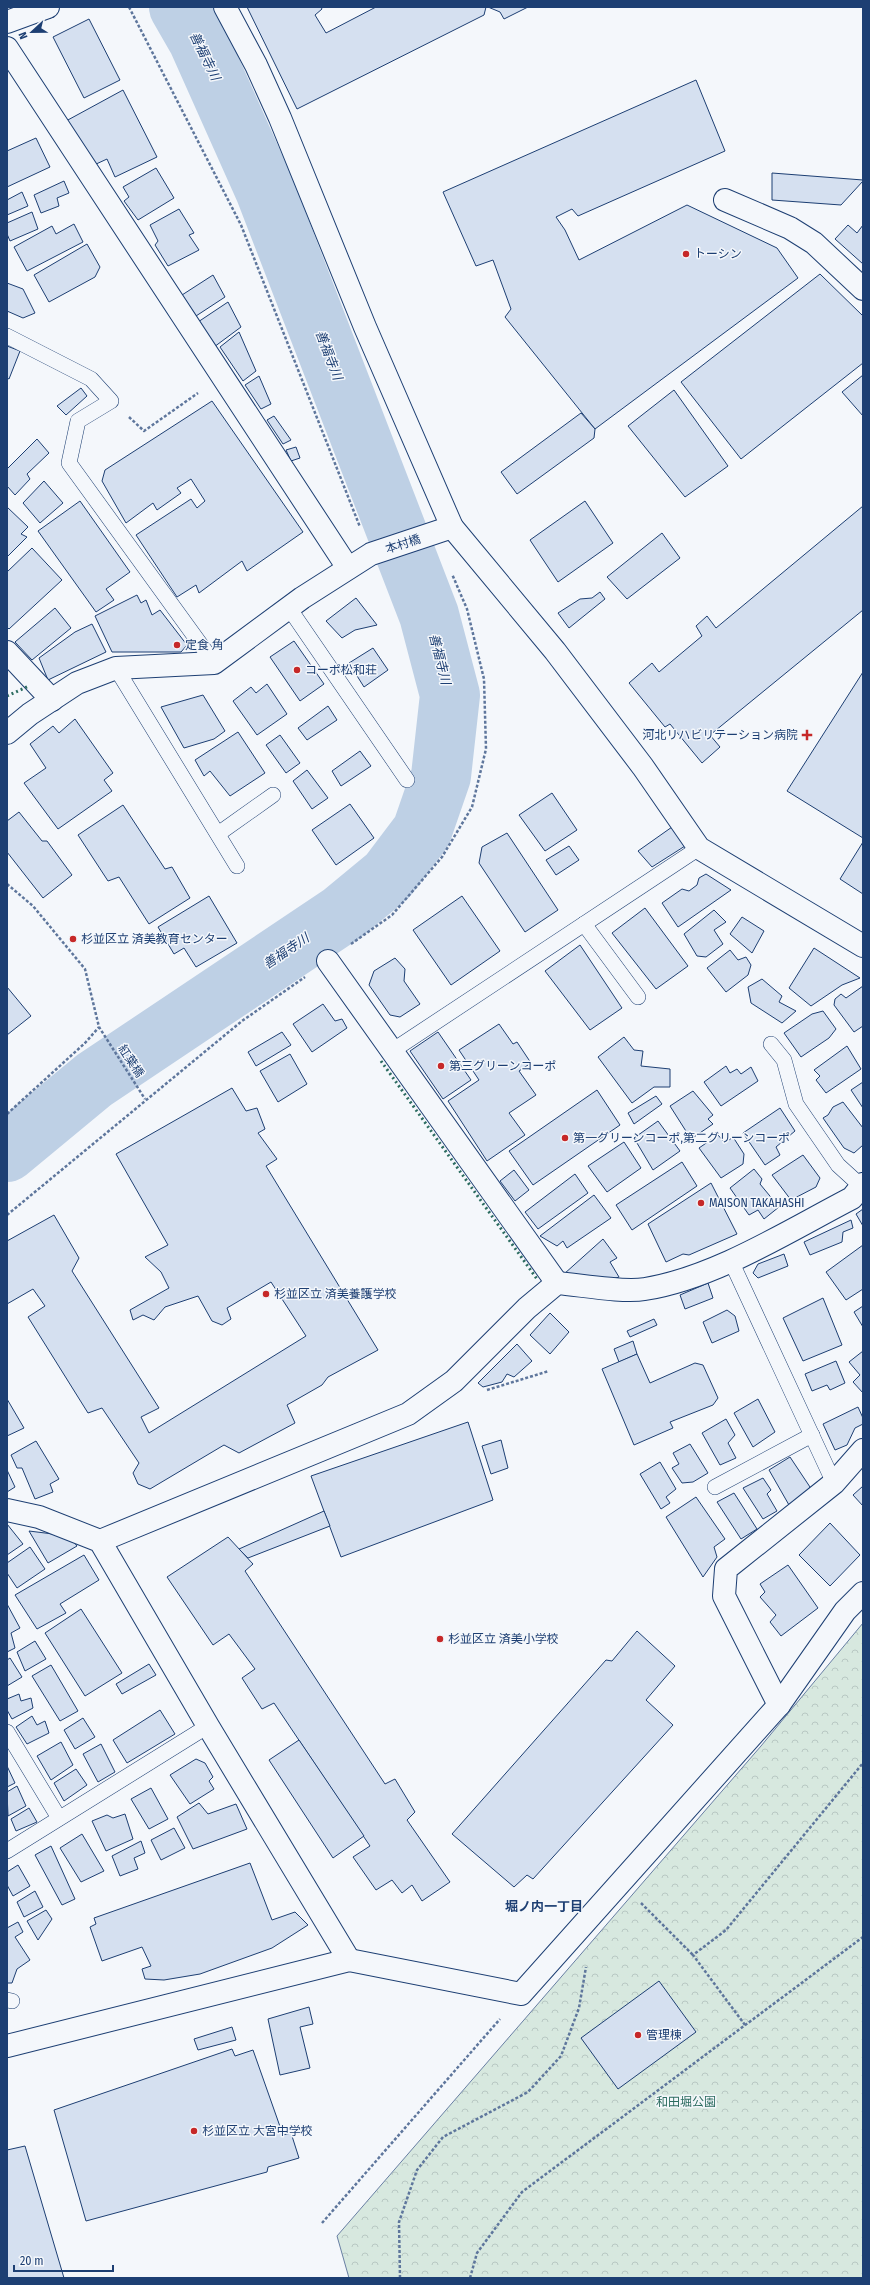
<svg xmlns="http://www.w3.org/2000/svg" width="870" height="2285" font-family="'Fira Sans Condensed','Noto Sans JP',sans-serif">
<defs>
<pattern id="park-crowns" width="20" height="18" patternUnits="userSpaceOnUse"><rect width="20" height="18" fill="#d7e8df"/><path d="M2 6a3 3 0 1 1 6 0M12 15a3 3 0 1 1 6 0" fill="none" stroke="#b8c8c3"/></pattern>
</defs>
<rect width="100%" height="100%" fill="#f4f7fb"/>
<polygon fill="url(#park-crowns)" stroke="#687fa3" points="863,1623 863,2278 349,2278 337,2236 761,1746"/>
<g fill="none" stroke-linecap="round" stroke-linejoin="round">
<polyline stroke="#bed0e5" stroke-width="60" points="7,1152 94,1080 342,914 388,876 422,831 441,776 450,695 429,615 265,190 198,40 179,7"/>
</g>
<g fill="#d5e0f0" stroke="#1d3f73">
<polygon points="247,7 321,7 322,9 315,15 326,33 376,7 486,7 484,15 297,109"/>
<polygon points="488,7 528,7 504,19 500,12"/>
<polygon points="89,19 120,80 84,98 53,37"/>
<polygon points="696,80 725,151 578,216 572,209 556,217 565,230 579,260 687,205 777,248 798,278 595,429 505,317 511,309 493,260 476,266 443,192"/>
<polygon points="123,90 157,157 115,177 107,159 94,165 66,121"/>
<polygon points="36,138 50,167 7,187 7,151"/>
<polygon points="156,168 174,198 138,220 124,201 129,197 123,187"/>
<polygon points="772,173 863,180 863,181 841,205 772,200"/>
<polygon points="64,181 69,193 57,198 59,206 41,213 34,195"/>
<polygon points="22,192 28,206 7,215 7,200"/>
<polygon points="179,209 194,233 189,235 199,250 168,266 155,245 158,241 150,225"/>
<polygon points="32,212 38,229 10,241 7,234 7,223"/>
<polygon points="74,224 83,242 27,271 14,247 52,226 56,234"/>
<polygon points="848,225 857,233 863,225 863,264 835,239"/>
<polygon points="87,244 100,267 95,277 49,302 34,275"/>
<polygon points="820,274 863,316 863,363 741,459 681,382"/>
<polygon points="213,275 225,297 196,316 182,295"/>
<polygon points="7,283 23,289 35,313 23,318 7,311"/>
<polygon points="228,302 241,327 214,347 198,322"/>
<polygon points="239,332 256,371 243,381 220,347"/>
<polygon points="7,346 20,351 9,379 7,378"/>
<polygon points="863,375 863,416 842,392"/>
<polygon points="259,376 271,404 261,409 245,385"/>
<polygon points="81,388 87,396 66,415 57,406"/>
<polygon points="674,390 728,466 685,497 628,426"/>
<polygon points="212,401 303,532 247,571 242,561 199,593 196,585 177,597 136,535 191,499 197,508 205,501 191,479 177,488 181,493 157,510 153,503 126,523 102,481 105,470"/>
<polygon points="581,413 595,429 594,438 517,494 501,472"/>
<polygon points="274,416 291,440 283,444 267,420"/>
<polygon points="37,439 49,453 27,474 30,479 15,495 7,486 7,469"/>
<polygon points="296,447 300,458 291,461 286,450"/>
<polygon points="44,481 63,503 40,523 23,503"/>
<polygon points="80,501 130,572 106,589 114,600 96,612 38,531"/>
<polygon points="585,501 613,543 558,582 530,540"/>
<polygon points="863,506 863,610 710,735 720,747 702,763 670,724 665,727 629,683 652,663 659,672 702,636 696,626 707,616 716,628"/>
<polygon points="7,507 28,527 21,534 27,537 7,557"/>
<polygon points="662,533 680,558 627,599 607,577"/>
<polygon points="32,548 62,580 9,629 7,627 7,572"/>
<polygon points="600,592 605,599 569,628 558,613 580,599 592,598"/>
<polygon points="137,595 141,603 146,600 152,615 160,610 187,645 181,652 112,652 95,616"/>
<polygon points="356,598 377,625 355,630 342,638 326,621"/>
<polygon points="55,608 71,628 32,660 15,642"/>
<polygon points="92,624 106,652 48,680 39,658 75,632"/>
<polygon points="294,641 324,684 300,701 270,657"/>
<polygon points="373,648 388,670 364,687 349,663"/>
<polygon points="863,672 863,838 787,791"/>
<polygon points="267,684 287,714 257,735 233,701 251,687 256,693"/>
<polygon points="203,695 225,731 214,739 184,748 161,707"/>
<polygon points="328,706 337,720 307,740 298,728"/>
<polygon points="75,719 113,773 104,780 112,791 58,829 24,783 46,768 30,744 53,726 59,733"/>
<polygon points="238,732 265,773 230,796 210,771 204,776 195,760"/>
<polygon points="280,735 300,763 286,773 266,745"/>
<polygon points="360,751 371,766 341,786 332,771"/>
<polygon points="307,770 328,798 312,809 293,781"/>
<polygon points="552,793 577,830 545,851 519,815"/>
<polygon points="350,804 374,838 336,865 312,830"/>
<polygon points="123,805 165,869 172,867 190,898 149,924 119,877 108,881 78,835"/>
<polygon points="19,812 42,841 47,841 72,875 43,898 7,852 7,821"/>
<polygon points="672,827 685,846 652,867 638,851"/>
<polygon points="507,833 558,910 525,932 479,863 482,847"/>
<polygon points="863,842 863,894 840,879"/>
<polygon points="569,846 579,860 556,875 546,860"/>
<polygon points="706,874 731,890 678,927 662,903 682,889 689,891 697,885 699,878"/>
<polygon points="209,896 237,943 196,967 184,948 174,954 158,927"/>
<polygon points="462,896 500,951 451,985 413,930"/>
<polygon points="645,908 688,966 656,989 612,933"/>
<polygon points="714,910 726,922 714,930 723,944 706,957 697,956 684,934"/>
<polygon points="742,917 764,931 752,953 730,934"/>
<polygon points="580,945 622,1008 590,1030 545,971"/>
<polygon points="814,948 860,978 842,985 811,1006 789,988"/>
<polygon points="730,950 738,960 746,957 751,965 748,975 726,992 707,968"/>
<polygon points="395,958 405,969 404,981 420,1004 400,1017 390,1015 369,985 374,971"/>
<polygon points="762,979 782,996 779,1002 796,1011 782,1023 751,1003 748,987"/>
<polygon points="863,986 863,1026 854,1032 834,1005 835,999 841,994 846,998"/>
<polygon points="7,987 31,1016 7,1035"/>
<polygon points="323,1004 335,1021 342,1019 347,1028 312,1052 293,1024"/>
<polygon points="823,1011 836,1029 829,1038 801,1057 784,1033 812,1014"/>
<polygon points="499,1024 513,1044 517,1042 531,1063 519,1071 536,1095 509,1113 525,1135 487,1161 448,1101 479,1080 459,1050"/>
<polygon points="282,1032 291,1045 256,1066 248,1052"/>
<polygon points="438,1032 471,1080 443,1099 410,1051"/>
<polygon points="624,1037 634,1050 643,1051 641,1066 670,1069 670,1087 654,1087 632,1103 598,1057"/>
<polygon points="847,1046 861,1069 826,1093 816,1080 820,1076 814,1070"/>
<polygon points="290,1054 307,1084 278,1102 260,1071"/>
<polygon points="726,1066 730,1073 737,1069 741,1074 751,1067 758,1081 721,1106 704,1082"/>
<polygon points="863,1082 863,1108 851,1090"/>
<polygon points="232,1088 246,1111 257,1108 265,1129 258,1133 277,1159 266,1166 378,1350 328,1377 322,1385 287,1405 295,1423 239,1453 224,1445 150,1489 138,1484 133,1473 139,1463 102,1408 88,1413 28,1317 45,1306 33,1289 7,1304 7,1241 54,1215 79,1258 72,1271 159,1408 141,1417 149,1433 306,1336 271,1282 227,1308 231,1319 222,1325 212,1321 198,1296 165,1307 154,1320 143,1315 133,1320 130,1310 169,1288 161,1272 145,1257 168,1245 116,1154"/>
<polygon points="597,1090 620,1125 533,1185 509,1151"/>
<polygon points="693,1091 713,1115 708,1119 713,1124 691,1139 670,1106"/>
<polygon points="656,1096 662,1104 634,1124 628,1113"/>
<polygon points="843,1102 863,1128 863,1145 854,1153 844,1148 823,1118 828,1115 833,1107"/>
<polygon points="780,1108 795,1131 776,1147 780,1155 765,1165 743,1133"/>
<polygon points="658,1121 680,1151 653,1170 634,1138"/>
<polygon points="718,1135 725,1143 733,1137 744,1154 743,1164 721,1178 699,1148"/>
<polygon points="624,1142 641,1168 607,1192 588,1166"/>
<polygon points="803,1155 820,1178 816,1187 791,1200 772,1175"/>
<polygon points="682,1162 697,1186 632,1230 616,1205"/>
<polygon points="754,1169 762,1179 760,1184 779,1207 764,1219 758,1210 749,1215 730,1188"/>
<polygon points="514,1170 529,1190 515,1201 500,1181"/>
<polygon points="575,1174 588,1193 538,1229 525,1212"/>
<polygon points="711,1183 737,1234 689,1255 683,1254 666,1262 648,1224"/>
<polygon points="594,1195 611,1218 567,1248 563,1241 557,1246 540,1236"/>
<polygon points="863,1209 863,1226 856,1214"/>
<polygon points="851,1220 853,1228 843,1232 842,1242 810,1255 804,1242"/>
<polygon points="603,1239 617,1258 610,1262 619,1277 607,1281 564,1274"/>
<polygon points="863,1245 863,1289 846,1300 826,1272"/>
<polygon points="784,1254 788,1266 758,1278 753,1273 758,1264"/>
<polygon points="708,1283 713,1298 685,1309 680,1295"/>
<polygon points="823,1298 842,1345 803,1361 783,1318"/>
<polygon points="863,1306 863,1327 854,1312"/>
<polygon points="727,1310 735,1316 739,1331 712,1343 703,1322"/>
<polygon points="550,1313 569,1332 550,1354 530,1335"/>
<polygon points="654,1319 657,1325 630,1337 627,1331"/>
<polygon points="633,1341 637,1354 619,1362 614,1349"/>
<polygon points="517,1344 532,1361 514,1377 507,1374 502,1382 483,1387 478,1383"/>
<polygon points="863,1351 863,1393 853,1382 860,1375 849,1362"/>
<polygon points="637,1354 650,1383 695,1363 703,1365 718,1398 713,1405 670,1422 673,1428 634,1445 602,1369"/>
<polygon points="836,1361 845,1383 830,1390 827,1385 812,1391 805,1374"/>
<polygon points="7,1399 24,1428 7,1436"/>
<polygon points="758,1399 775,1432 753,1447 734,1413"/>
<polygon points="858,1407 863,1418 863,1424 855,1428 847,1445 835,1450 823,1424"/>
<polygon points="726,1419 735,1435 728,1443 736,1458 720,1465 702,1433"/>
<polygon points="468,1422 493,1500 341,1557 311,1476"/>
<polygon points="501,1440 508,1468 491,1474 482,1446"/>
<polygon points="36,1441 59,1479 50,1484 53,1492 35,1499 22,1468 17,1468 11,1455"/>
<polygon points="690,1444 708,1473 693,1482 682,1483 672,1468 679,1464 673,1453"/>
<polygon points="790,1457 810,1487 802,1497 789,1505 769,1470"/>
<polygon points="660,1462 676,1489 666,1497 670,1503 661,1509 640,1474"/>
<polygon points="7,1470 15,1487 7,1492"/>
<polygon points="763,1478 771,1490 767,1494 777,1511 763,1519 743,1488"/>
<polygon points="863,1486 863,1506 853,1495"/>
<polygon points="734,1493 757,1529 741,1539 717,1502"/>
<polygon points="696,1497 725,1539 714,1547 717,1557 703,1577 666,1517"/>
<polygon points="324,1511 330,1526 248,1558 239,1549"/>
<polygon points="830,1523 860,1555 830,1586 799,1555"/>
<polygon points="7,1524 23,1544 7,1555"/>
<polygon points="29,1531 69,1536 77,1546 48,1563"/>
<polygon points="228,1537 253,1564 245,1571 385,1784 395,1779 415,1812 407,1820 450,1882 422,1901 412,1885 402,1893 392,1880 376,1890 353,1857 370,1846 274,1703 262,1709 242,1678 255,1669 229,1634 213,1645 167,1577"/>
<polygon points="30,1547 45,1569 17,1588 7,1573 7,1563"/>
<polygon points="84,1555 99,1580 60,1604 66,1613 37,1629 15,1595"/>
<polygon points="788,1565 818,1608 781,1636 770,1622 776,1615 760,1597 765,1592 760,1584"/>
<polygon points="7,1604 20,1628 11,1633 15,1648 7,1652"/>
<polygon points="81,1609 122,1673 85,1696 45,1633"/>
<polygon points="637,1631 675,1666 646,1700 673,1725 533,1879 527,1875 514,1887 452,1834 606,1660 612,1661"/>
<polygon points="35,1641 46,1659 25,1671 17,1652"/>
<polygon points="10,1658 22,1677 7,1686 7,1660"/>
<polygon points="149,1664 156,1675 122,1694 116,1684"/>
<polygon points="51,1665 78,1711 60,1721 32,1676"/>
<polygon points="19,1694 21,1701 31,1698 33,1708 12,1719 7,1710 7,1699"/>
<polygon points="160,1710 175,1734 127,1763 113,1740"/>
<polygon points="32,1716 37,1725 45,1721 49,1733 27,1744 16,1727"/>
<polygon points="83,1718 95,1737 75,1749 64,1730"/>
<polygon points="299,1740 364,1836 333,1858 269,1760"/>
<polygon points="61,1742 73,1765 51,1780 37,1756"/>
<polygon points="101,1744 115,1772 98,1782 83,1754"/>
<polygon points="196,1759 205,1763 213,1777 209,1781 214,1789 190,1804 170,1775"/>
<polygon points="7,1766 15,1783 7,1787"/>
<polygon points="76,1769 87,1785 64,1801 54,1783"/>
<polygon points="17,1786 26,1806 8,1816 7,1792"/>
<polygon points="151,1788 168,1819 149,1829 131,1799"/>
<polygon points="199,1803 208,1814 236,1804 247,1829 193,1849 177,1817"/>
<polygon points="29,1808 37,1822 16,1831 11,1819"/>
<polygon points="125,1814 133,1839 106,1851 92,1821 107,1815 113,1818"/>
<polygon points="174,1828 185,1848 161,1860 151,1840"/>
<polygon points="82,1834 104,1871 81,1882 60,1848"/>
<polygon points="141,1841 145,1853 134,1858 138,1869 120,1876 112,1856"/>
<polygon points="51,1846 75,1899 62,1905 35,1855"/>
<polygon points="250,1863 272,1920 295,1912 308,1925 272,1948 200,1974 164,1980 145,1979 142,1969 151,1966 142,1947 102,1961 90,1927 96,1924 94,1918"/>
<polygon points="18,1865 30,1886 13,1896 7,1885 7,1872"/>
<polygon points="35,1891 43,1907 24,1917 17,1902"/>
<polygon points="46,1910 52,1919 38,1940 27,1921"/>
<polygon points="18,1922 23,1932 15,1937 30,1960 17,1969 12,1983 7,1983 7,1928"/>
<polygon points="659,1981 696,2032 618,2089 581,2038"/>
<polygon points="309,2007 313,2024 300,2027 310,2068 280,2075 268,2019"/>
<polygon points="232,2027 236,2040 198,2050 194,2039"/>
<polygon points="232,2049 235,2056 253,2050 283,2135 291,2133 299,2158 268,2167 267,2172 86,2221 54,2110"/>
<polygon points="25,2146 64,2278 7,2278 7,2150"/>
</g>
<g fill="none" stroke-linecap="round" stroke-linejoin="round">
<g stroke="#1d3f73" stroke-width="16">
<g id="lane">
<polyline points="7,336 91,379 111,401 78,421 69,463 214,663"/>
<polyline points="289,608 407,780"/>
<polyline points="116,668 237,866"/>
<polyline points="218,834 273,795"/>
<polyline points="584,924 638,997"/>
<polyline points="771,1044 784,1060 796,1104 838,1165 861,1186"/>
<polyline points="392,1051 699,848"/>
<polyline points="731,1261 834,1483"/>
<polyline points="715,1487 812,1435"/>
<polyline points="7,1732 59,1818"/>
<polyline points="7,1851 208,1726"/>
<polyline points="7,2000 12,2001"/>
</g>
</g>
<g stroke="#1d3f73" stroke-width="24">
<g id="street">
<polyline points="225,7 256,65 280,118 365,327 452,527 555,651 643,767 699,848 863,946"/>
<polyline points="7,22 48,7"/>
<polyline points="7,48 348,568"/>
<polyline points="725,200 790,228 814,243 863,289"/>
<polyline points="7,652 52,700"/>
<polyline points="7,733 30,714 77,683 116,668 214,663 302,598 371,554 452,527"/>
<polyline points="328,961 557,1283"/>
<polyline points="7,1510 39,1517 100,1541 208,1726 349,1960"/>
<path d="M100,1541L408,1414L454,1381L527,1308L557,1283C581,1285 623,1293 645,1289C715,1278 790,1230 852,1198L863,1184"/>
<polyline points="779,1705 724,1596 726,1569 834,1483 863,1450"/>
<polyline points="7,2046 349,1960 521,1994 779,1705 845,1611 863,1593"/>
</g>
</g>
<g stroke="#5e769c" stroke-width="2.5" stroke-dasharray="3 2" stroke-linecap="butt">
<polyline points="129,7 241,225 360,527"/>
<polyline points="129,417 144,431 198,393"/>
<polyline points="7,884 33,906 85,969 99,1027 145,1099"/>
<polyline points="351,944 392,915 442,857 472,807 486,749 484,679 467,609 452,574"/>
<polyline points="7,1114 85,1043 99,1027"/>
<polyline points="7,1215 242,1021 305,977"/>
<polyline points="487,1390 549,1371"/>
<polyline points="641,1903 693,1955"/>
<polyline points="745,2025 693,1955 726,1930 863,1763"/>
<polyline points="322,2223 500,2019"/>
<polyline points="400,2278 399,2222 417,2170 443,2137 528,2092 561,2056 579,2008 586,1967"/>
<polyline points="470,2278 477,2253 522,2192 863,1937"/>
</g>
<use href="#lane" stroke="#f4f7fb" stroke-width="15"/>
<use href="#street" stroke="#f4f7fb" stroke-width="22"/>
<g stroke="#2c6c60" stroke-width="3" stroke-dasharray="2 3" stroke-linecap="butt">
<polyline points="7,696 29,686"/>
<polyline points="381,1061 537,1279"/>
</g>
</g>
<g fill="#c62828" stroke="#f4f7fb" stroke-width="1.5">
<circle cx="686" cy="254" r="4"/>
<circle cx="177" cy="645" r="4"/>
<circle cx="297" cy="670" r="4"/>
<path d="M805 729h4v4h4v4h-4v4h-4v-4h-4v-4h4z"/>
<circle cx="73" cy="939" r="4"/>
<circle cx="441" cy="1066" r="4"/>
<circle cx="565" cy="1138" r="4"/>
<circle cx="701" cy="1203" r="4"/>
<circle cx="266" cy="1294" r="4"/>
<circle cx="440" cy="1639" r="4"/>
<circle cx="638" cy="2035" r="4"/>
<circle cx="194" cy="2131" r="4"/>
</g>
<g text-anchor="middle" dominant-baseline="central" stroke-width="3" stroke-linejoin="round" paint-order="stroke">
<g font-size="12" fill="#1d3f73" stroke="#f4f7fb" text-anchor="start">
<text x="694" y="254">トーシン</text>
<text x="185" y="645">定食 角</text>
<text x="305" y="670">コーポ松和荘</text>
<text x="798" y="735" text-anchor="end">河北リハビリテーション病院</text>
<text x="81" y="939">杉並区立 済美教育センター</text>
<text x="449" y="1066">第三グリーンコーポ</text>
<text x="573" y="1138">第一グリーンコーポ,第二グリーンコーポ</text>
<text x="709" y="1203">MAISON TAKAHASHI</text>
<text x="274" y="1294">杉並区立 済美養護学校</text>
<text x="448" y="1639">杉並区立 済美小学校</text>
<text x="646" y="2035">管理棟</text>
<text x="202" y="2131">杉並区立 大宮中学校</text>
</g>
<g font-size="12" fill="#1d3f73" stroke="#f4f7fb">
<text transform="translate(403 544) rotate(-18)">本村橋</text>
<text transform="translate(131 1061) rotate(57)">紅葉橋</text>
</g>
<g font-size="12" fill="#2c6c60" stroke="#f4f7fb">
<text x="686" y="2102">和田堀公園</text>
</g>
<g font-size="13" font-style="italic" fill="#1d3f73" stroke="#f4f7fb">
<text transform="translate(205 56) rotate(64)">善福寺川</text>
<text transform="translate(329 355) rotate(69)">善福寺川</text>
<text transform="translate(440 659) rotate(76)">善福寺川</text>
<text transform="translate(286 951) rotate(-34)">善福寺川</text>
</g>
<g font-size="13" font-weight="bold" fill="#1d3f73" stroke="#f4f7fb">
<text x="544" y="1906">堀ノ内一丁目</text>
</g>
</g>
<rect width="870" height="2285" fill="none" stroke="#1d3f73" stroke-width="16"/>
<g transform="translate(32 32) rotate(248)" stroke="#f4f7fb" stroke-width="3" paint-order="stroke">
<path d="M0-3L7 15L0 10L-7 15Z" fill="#1d3f73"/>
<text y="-6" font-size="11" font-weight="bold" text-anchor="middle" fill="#1d3f73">N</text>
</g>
<path d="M14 2265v6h99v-6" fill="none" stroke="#1d3f73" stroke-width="2"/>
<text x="20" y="2265" font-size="12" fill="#1d3f73" stroke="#f4f7fb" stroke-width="3" paint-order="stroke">20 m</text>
</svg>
